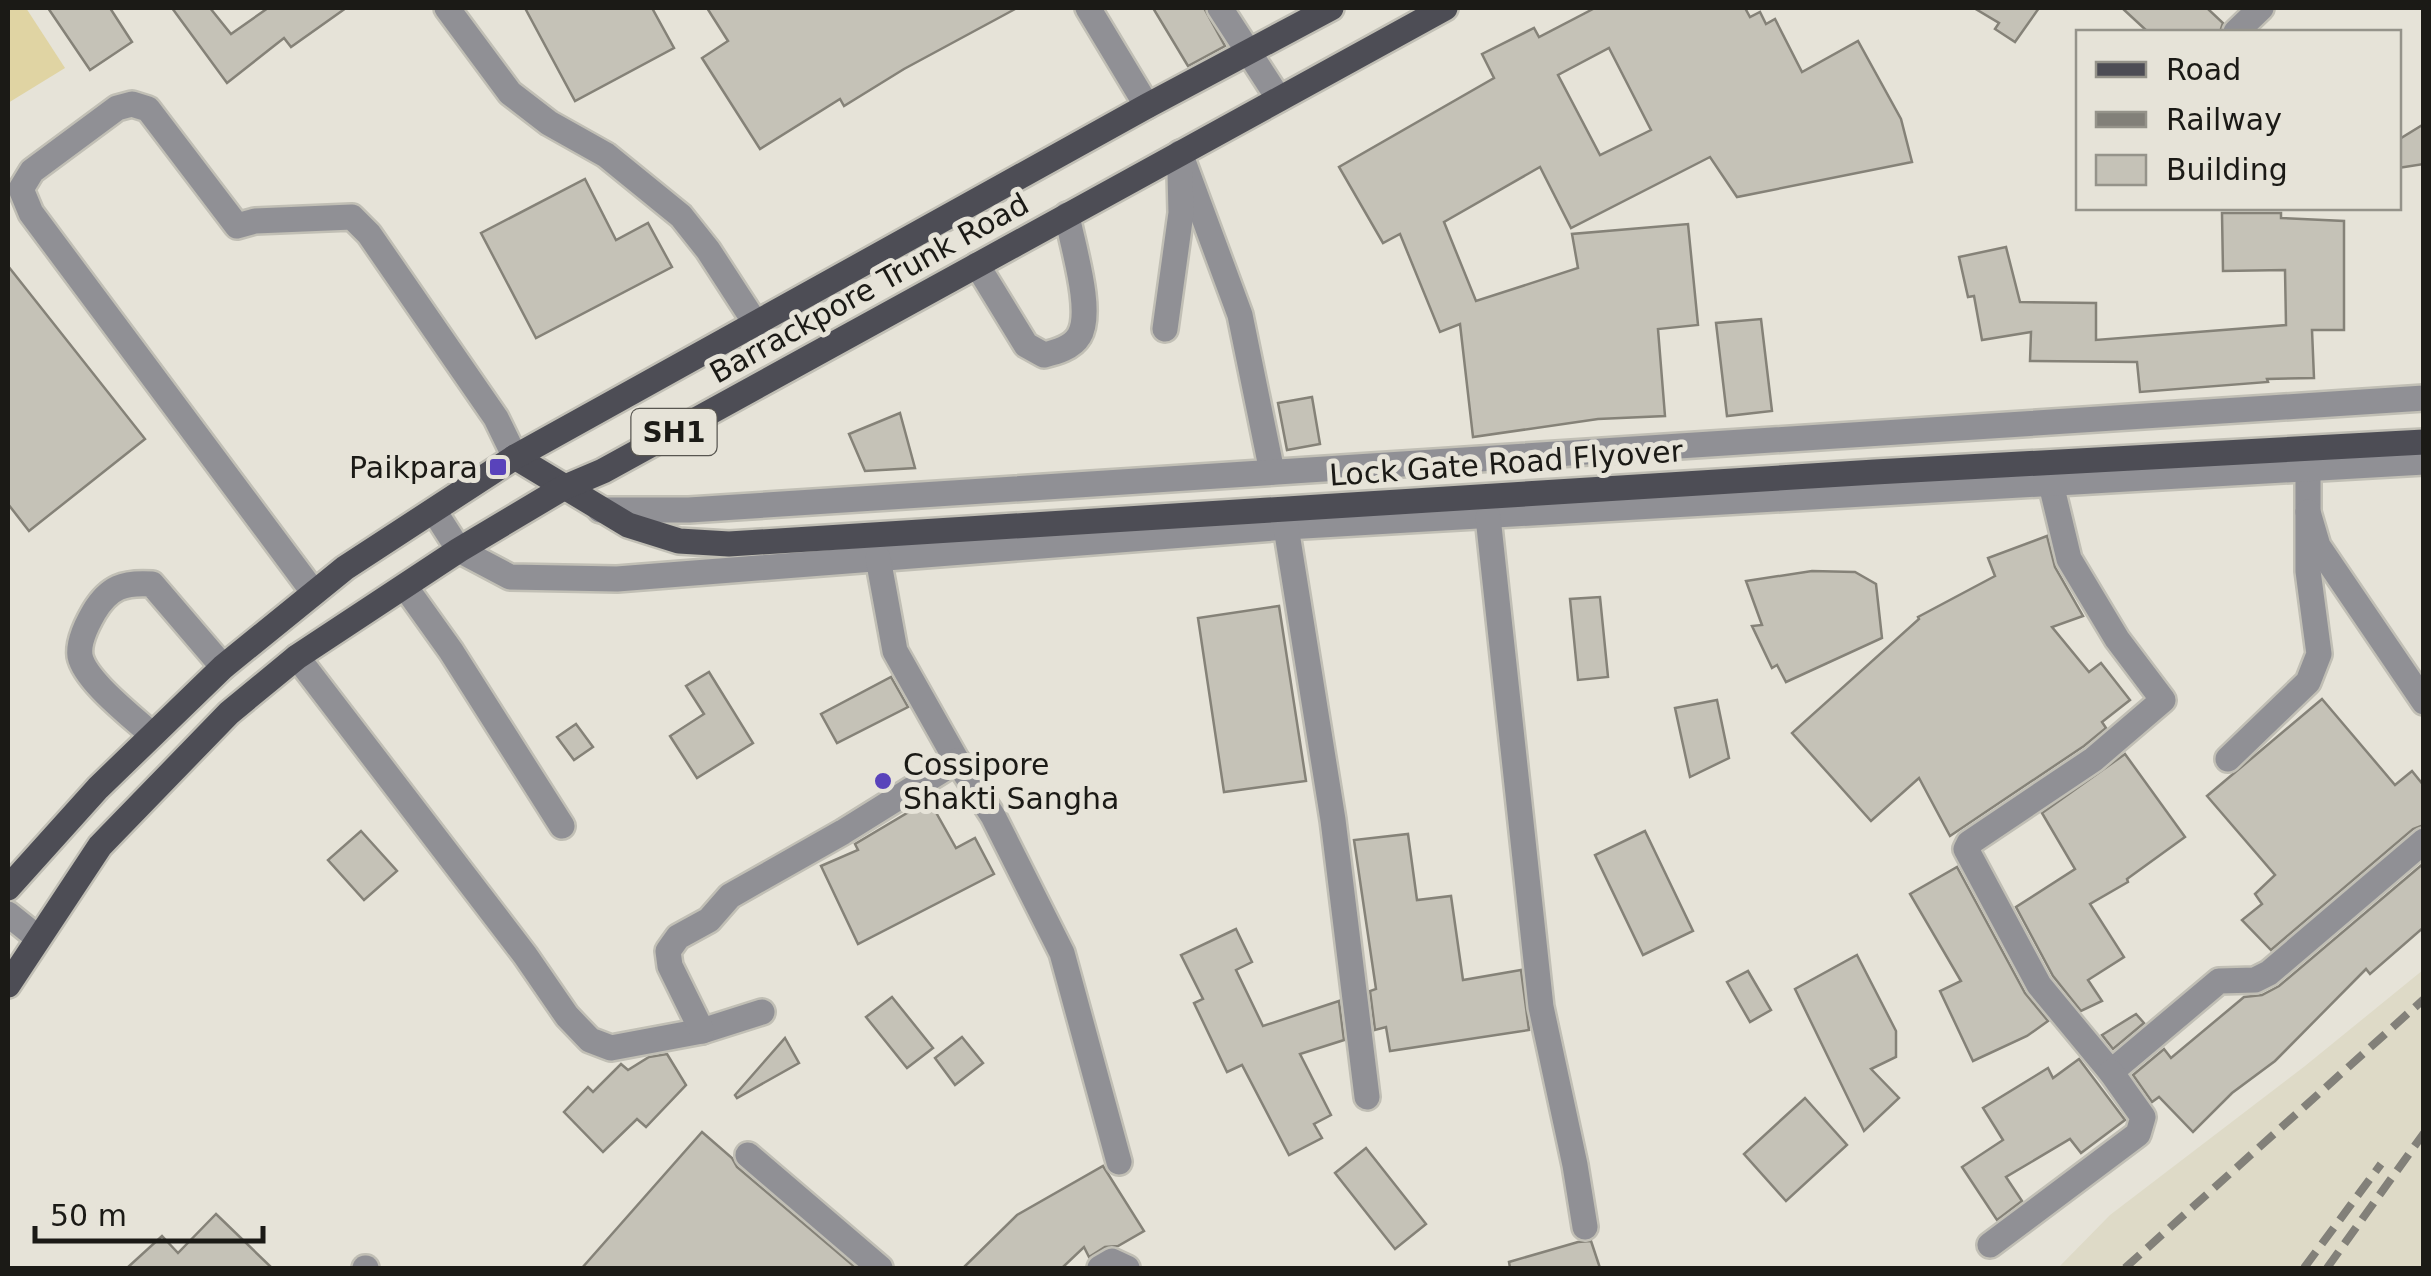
<svg xmlns="http://www.w3.org/2000/svg" width="2431" height="1276" font-family="'DejaVu Sans',sans-serif">
<rect width="100%" height="100%" fill="#e6e3d8"/>
<polygon fill="#dedac7" points="2423,970 2423,1268 2058,1268 2110,1215 2305,1066"/>
<polygon fill="#e0d4a3" points="8,8 26,8 65,68 8,103"/>
<g fill="#c5c2b7" stroke="#858278" stroke-width="2.5" fill-rule="evenodd">
<polygon points="48,8 110,8 132,42 90,70"/>
<polygon points="172,8 210,8 231,34 268,8 346,8 291,47 284,38 227,83"/>
<polygon points="525,8 652,8 674,48 575,101"/>
<polygon points="707,8 1017,8 904,69 844,106 840,99 760,149 702,58 728,41"/>
<polygon points="1153,8 1204,8 1225,46 1188,66"/>
<path d="M1595,8H1745L1750,17L1760,12L1766,24L1775,19L1802,72L1858,41L1901,119L1912,162L1737,197L1710,157L1571,228L1540,167L1444,222L1476,301L1578,268L1572,234L1688,224L1698,325L1658,329L1665,416L1598,419L1473,437L1460,324L1440,332L1400,234L1383,243L1339,167L1494,78L1482,54L1534,28L1539,37ZM1609,48L1651,130L1600,155L1558,75Z"/>
<polygon points="1974,8 2039,8 2015,42 1995,29 1999,23"/>
<polygon points="2122,8 2207,8 2223,23 2220,32 2148,32"/>
<polygon points="2424,124 2424,164 2398,168 2398,140"/>
<polygon points="585,179 616,240 648,223 672,267 536,338 481,233"/>
<polygon points="2222,213 2281,213 2281,218 2344,221 2344,330 2312,330 2314,378 2267,379 2268,382 2140,392 2137,362 2030,361 2031,332 1982,340 1974,296 1968,297 1959,257 2006,247 2020,302 2096,303 2096,340 2286,325 2285,270 2223,271"/>
<polygon points="8,266 145,439 29,531 8,504"/>
<polygon points="1761,319 1772,411 1727,416 1716,323"/>
<polygon points="1312,397 1320,444 1287,450 1278,403"/>
<polygon points="900,413 915,468 865,471 849,434"/>
<polygon points="2047,536 2055,567 2083,616 2052,627 2089,672 2101,663 2130,700 2102,722 2106,728 2084,746 1950,836 1919,778 1871,821 1792,733 1919,619 1918,617 1995,576 1988,558"/>
<polygon points="1812,571 1855,572 1876,584 1882,638 1786,682 1777,665 1772,668 1752,626 1762,625 1746,581"/>
<polygon points="1600,597 1608,677 1578,680 1570,599"/>
<polygon points="1279,606 1306,781 1224,792 1198,618"/>
<polygon points="709,672 753,743 697,778 670,736 704,714 686,686"/>
<polygon points="891,677 908,707 837,743 821,714"/>
<polygon points="2322,699 2395,785 2412,771 2424,786 2424,825 2413,829 2271,950 2242,920 2262,904 2255,894 2275,875 2207,796"/>
<polygon points="1717,700 1729,758 1690,777 1675,708"/>
<polygon points="576,724 593,747 574,760 557,737"/>
<polygon points="2125,754 2185,837 2127,879 2128,882 2090,904 2124,957 2088,980 2102,1001 2081,1011 2053,976 2016,907 2075,869 2042,813"/>
<polygon points="929,800 956,848 975,838 994,874 858,944 821,866 858,850 855,844"/>
<polygon points="361,831 397,871 364,900 328,860"/>
<polygon points="1645,831 1693,931 1643,955 1595,855"/>
<polygon points="1408,834 1417,900 1451,896 1463,980 1521,970 1529,1030 1390,1051 1386,1027 1375,1030 1370,991 1376,989 1354,840"/>
<polygon points="2424,863 2424,927 2370,974 2366,969 2275,1061 2232,1093 2193,1132 2159,1097 2152,1102 2133,1075 2164,1049 2171,1058 2244,997 2262,995 2279,986"/>
<polygon points="1957,867 2025,993 2048,1021 2027,1036 1973,1061 1940,991 1961,981 1910,894"/>
<polygon points="1236,929 1252,962 1236,970 1263,1026 1339,1001 1344,1040 1300,1054 1331,1115 1314,1124 1322,1138 1289,1155 1242,1065 1227,1072 1194,1003 1203,999 1181,955"/>
<polygon points="1857,955 1896,1031 1896,1057 1871,1069 1899,1098 1864,1131 1795,989"/>
<polygon points="1748,971 1771,1010 1750,1022 1727,982"/>
<polygon points="892,997 933,1048 907,1068 866,1017"/>
<polygon points="2136,1014 2144,1023 2113,1049 2102,1035"/>
<polygon points="962,1037 983,1063 955,1085 935,1058"/>
<polygon points="785,1038 799,1063 737,1098 735,1095"/>
<polygon points="667,1054 686,1085 646,1127 637,1119 603,1152 564,1112 588,1087 593,1092 621,1064 628,1070 649,1057"/>
<polygon points="2079,1059 2125,1120 2081,1153 2070,1139 2006,1177 2022,1201 1997,1220 1962,1167 2003,1140 1983,1108 2048,1068 2053,1078"/>
<polygon points="1805,1098 1847,1145 1786,1201 1744,1154"/>
<polygon points="702,1132 732,1158 737,1167 856,1268 582,1268"/>
<polygon points="1366,1148 1426,1224 1395,1249 1335,1173"/>
<polygon points="1103,1166 1144,1231 1118,1246 1105,1247 1089,1257 1084,1247 1062,1268 963,1268 1017,1215"/>
<polygon points="216,1214 272,1268 127,1268 162,1236 178,1253"/>
<polygon points="1591,1241 1600,1268 1510,1268 1509,1262 1578,1242"/>
</g>
<g fill="none" stroke-linecap="round" stroke-linejoin="round">
<g stroke="#c1bfb5" stroke-width="30">
<g id="minor">
<polyline points="447,8 510,93 549,123 606,155 681,216 708,250 756,324"/>
<polyline points="1088,8 1147,106"/>
<polyline points="1220,8 1279,99"/>
<polyline points="2236,32 2261,8"/>
<polyline points="1180,153 1240,315 1272,472"/>
<path d="M977,265L1026,345L1044,355C1056,352 1072,348 1079,336C1094,312 1072,244 1067,215"/>
<polyline points="1165,329 1181,213 1180,173"/>
<polyline points="2308,469 2308,512 2318,546 2424,702"/>
<polyline points="2051,484 2069,559 2117,639 2163,700 2094,759 1969,843 1966,849 2039,985 2111,1072 2219,981 2255,980 2269,973 2424,841"/>
<polyline points="600,510 689,510 2424,398"/>
<polyline points="434,511 459,550 510,577 617,579 1286,527 2424,462"/>
<polyline points="1488,517 1541,1007 1575,1165 1585,1227"/>
<polyline points="1286,527 1333,820 1367,1097"/>
<polyline points="878,558 895,651 957,761 993,816 1062,953 1119,1162"/>
<polyline points="406,588 451,651 562,826"/>
<polyline points="314,593 31,213 21,189 32,171 117,108 132,104 148,109 237,226 255,221 352,217 369,234 496,418 515,457"/>
<polyline points="297,657 525,955 567,1016 590,1040 611,1048 702,1031 762,1012"/>
<path d="M152,735C133,717 85,681 80,656C78,642 87,624 94,612C109,587 124,582 152,584L223,667"/>
<polyline points="2228,759 2308,682 2319,654 2308,571 2308,512"/>
<polyline points="8,914 38,938"/>
<polyline points="702,1031 670,966 668,951 678,937 709,920 730,896 843,832 957,761"/>
<polyline points="748,1155 880,1268"/>
<polyline points="1990,1245 2138,1134 2143,1117 2111,1072"/>
<polyline points="365,1268 366,1268"/>
<polyline points="1100,1268 1112,1261 1127,1268"/>
</g>
</g>
<g stroke="#c1bfb5" stroke-width="30">
<g id="major">
<polyline points="515,457 628,525 679,541 729,544 1875,472 2424,442"/>
<polyline points="8,888 98,788 223,667 345,568 515,457 1147,106 1331,8"/>
<polyline points="8,985 100,846 229,713 297,657 459,550 563,488 603,471 1445,8"/>
</g>
</g>
<use href="#minor" stroke="#909095" stroke-width="25"/>
<use href="#major" stroke="#4d4d55" stroke-width="25"/>
<g stroke="#828079" stroke-width="8" stroke-dasharray="20 10" stroke-linecap="butt">
<polyline points="2125,1268 2424,999"/>
<polyline points="2304,1268 2381,1164"/>
<polyline points="2327,1268 2424,1133"/>
</g>
</g>
<g fill="#5943bb" stroke="#e6e3d8" stroke-width="4">
<rect x="488" y="457" width="20" height="20" rx="5"/>
<circle cx="883" cy="781" r="10"/>
</g>
<g text-anchor="middle" dominant-baseline="central" stroke-width="10" stroke-linejoin="round" paint-order="stroke">
<rect fill="#e6e3d8" stroke="#585650" stroke-width="2.5" x="631.5" y="409" width="85" height="46" rx="8"/>
<g font-size="28" font-weight="bold" fill="#1b1a16">
<text x="674" y="432">SH1</text>
</g>
<g font-size="30" fill="#1b1a16" stroke="#e6e3d8">
<text transform="translate(869 288) rotate(-29)">Barrackpore Trunk Road</text>
<text transform="translate(1506 463) rotate(-4)">Lock Gate Road Flyover</text>
</g>
<g font-size="30" fill="#1b1a16" stroke="#e6e3d8" text-anchor="end">
<text x="478" y="467">Paikpara</text>
<text x="903" y="764" text-anchor="start">Cossipore<tspan x="903" dy="34">Shakti Sangha</tspan></text>
</g>
</g>
<rect width="2431" height="1276" fill="none" stroke="#1b1a16" stroke-width="20"/>
<rect x="2076" y="30" width="325" height="180" fill="#e6e3d8" stroke="#95938a" stroke-width="2.5"/>
<rect x="2096" y="62" width="50" height="15" fill="#4d4d55" stroke="#95938a" stroke-width="2.5"/>
<text x="2166" y="80" font-size="30" fill="#1b1a16">Road</text>
<rect x="2096" y="112" width="50" height="15" fill="#828079" stroke="#95938a" stroke-width="2.5"/>
<text x="2166" y="130" font-size="30" fill="#1b1a16">Railway</text>
<rect x="2096" y="155" width="50" height="30" fill="#c5c2b7" stroke="#95938a" stroke-width="2.5"/>
<text x="2166" y="180" font-size="30" fill="#1b1a16">Building</text>
<path d="M35 1226v15h228v-15" fill="none" stroke="#1b1a16" stroke-width="5"/>
<text x="50" y="1226" font-size="30" fill="#1b1a16" stroke="#e6e3d8" stroke-width="8" paint-order="stroke">50 m</text>
</svg>
